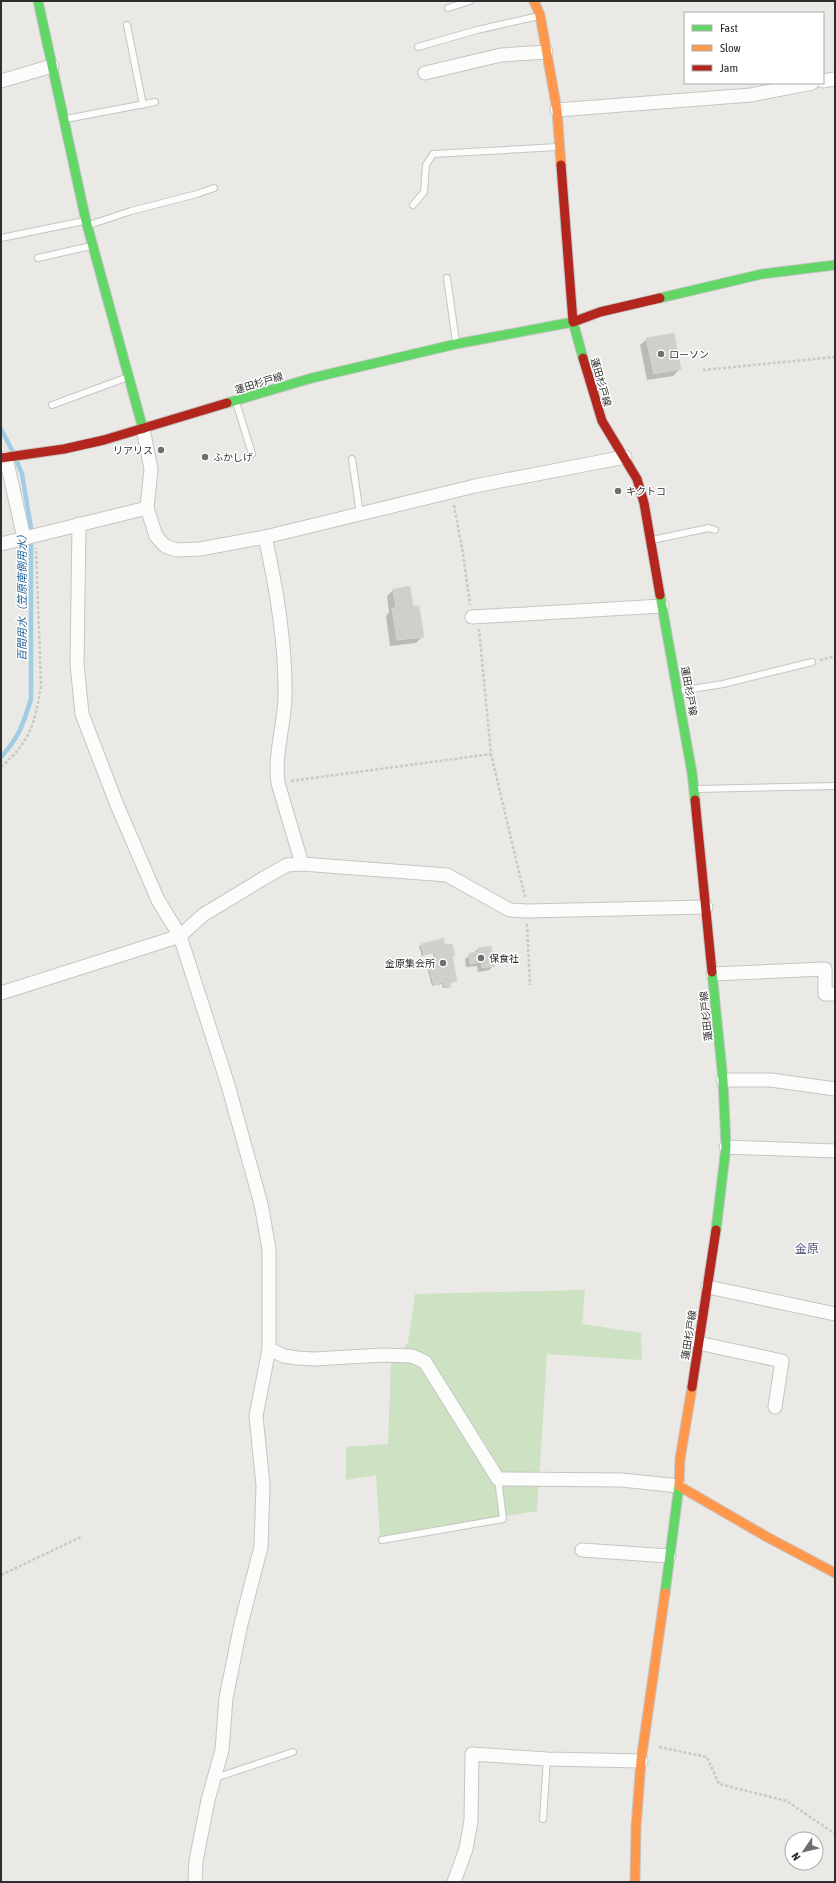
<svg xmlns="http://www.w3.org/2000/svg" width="836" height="1883" font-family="'Asap Condensed','Noto Sans JP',sans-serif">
<rect width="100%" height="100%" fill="#eae9e5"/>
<polygon fill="#cce2c2" points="585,1290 582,1324 641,1333 642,1360 547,1354 537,1511 380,1537 376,1475 346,1480 346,1447 388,1444 391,1363 408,1342 415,1294"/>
<g fill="#0003">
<polygon points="647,339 680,369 673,376 647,380 640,345"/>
<polygon points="393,590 412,607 423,636 416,643 390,646 386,616 389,612 387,596"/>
<polygon points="443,939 443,946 454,955 451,957 455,981 450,984 448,988 443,988 442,984 432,986 427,967 435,963 433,953 422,956 419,946"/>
<polygon points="478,949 494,965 489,970 478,972 477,966 466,967 465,959"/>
</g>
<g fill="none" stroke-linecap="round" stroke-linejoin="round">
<g stroke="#a1cce4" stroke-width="4.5">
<polyline points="1,429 13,452"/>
<path d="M1,757C19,737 23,725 31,699V528L22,474L16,459"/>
</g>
</g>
<g fill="#d0cfcb" stroke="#d6d5d1">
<polygon points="674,333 681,369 654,374 646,338"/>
<polygon points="410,586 413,606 419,606 424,637 397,640 392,608 396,608 393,589"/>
<polygon points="444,938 444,945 452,944 455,955 452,955 457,981 450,983 451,987 445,987 443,982 434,985 428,964 437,961 435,952 424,955 421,944"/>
<polygon points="491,946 495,966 482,968 481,962 470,964 469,953 479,952 478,948"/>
</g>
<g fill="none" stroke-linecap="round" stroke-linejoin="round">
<g stroke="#c5c5c5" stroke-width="8">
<g id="lane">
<polyline points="448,8 470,1"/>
<polyline points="127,25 143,105"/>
<polyline points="418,47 477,30 539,16"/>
<polyline points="66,119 155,102"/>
<polyline points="413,205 424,192 426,165 433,154 558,147"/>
<polyline points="89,225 131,211 197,194 214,188"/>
<polyline points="1,238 84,221"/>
<polyline points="38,258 91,246"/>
<polyline points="447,278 456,342"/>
<polyline points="236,402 252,454"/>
<polyline points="52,405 128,377"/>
<polyline points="352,459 360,514"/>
<polyline points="652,540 709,528 715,530"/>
<polyline points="679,691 723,684 812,662"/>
<polyline points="696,789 835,786"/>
<polyline points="382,1540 503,1519 498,1479"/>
<polyline points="215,1778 293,1752"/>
<polyline points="543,1819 547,1759"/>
</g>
</g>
<g stroke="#c5c5c5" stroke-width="15">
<g id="street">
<polyline points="425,73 501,55 546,52"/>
<polyline points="1,81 52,66"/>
<polyline points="823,81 835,79"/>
<polyline points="557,110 751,95 812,83"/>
<polyline points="6,458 24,538"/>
<polyline points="147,508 156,536 165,546 177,550 200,549 265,537 475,486 625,457"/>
<polyline points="79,524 77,664 82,714 117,805 158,900 180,936 228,1085 261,1204 269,1249 269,1349 256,1416 263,1485 261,1547 241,1624 226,1698 222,1750 208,1800 196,1861 195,1882"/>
<polyline points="1,544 147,508 151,469 143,429"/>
<polyline points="472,617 662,606"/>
<polyline points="302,864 447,875 499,904 510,910 527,911 706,907"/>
<polyline points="713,974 825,969 825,994 835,994"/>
<path d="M1,993L180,936L203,915L264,878L287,865L302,864L278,783C274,755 284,727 285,698C286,644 277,590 265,537"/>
<polyline points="723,1080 771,1080 835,1089"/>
<polyline points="726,1147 835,1151"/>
<polyline points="708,1287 835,1314"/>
<polyline points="698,1343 782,1361 775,1407"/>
<polyline points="269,1349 284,1356 297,1358 314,1359 383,1355 412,1356 425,1362 498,1479 622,1480 679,1486"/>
<polyline points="582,1550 669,1556"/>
<polyline points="454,1882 466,1849 471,1821 472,1754 547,1759 641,1761"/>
</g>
</g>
<g stroke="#c5c5c5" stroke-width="11">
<g id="fast">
<polyline points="38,1 86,221 143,429"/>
<polyline points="660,298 762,274 835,265"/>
<polyline points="227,403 312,378 456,344 573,322 583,358"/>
<polyline points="660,595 692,773 695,800"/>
<polyline points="712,972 723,1080 726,1147 716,1230"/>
<polyline points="665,1593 679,1486"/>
</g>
</g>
<g stroke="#c5c5c5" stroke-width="11">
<g id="slow">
<polyline points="534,1 540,15 557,110 561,165"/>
<polyline points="692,1387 680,1459 679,1486 767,1537 835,1573"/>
<polyline points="635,1882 636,1827 641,1761 665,1593"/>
</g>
</g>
<g stroke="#c5c5c5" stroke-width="11">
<g id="jam">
<polyline points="561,165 573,322 600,312 660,298"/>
<polyline points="583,358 602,421 637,479 644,503 660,595"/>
<polyline points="1,458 64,449 104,440 227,403"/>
<polyline points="695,800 712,972"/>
<polyline points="692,1387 716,1230"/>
</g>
</g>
<g stroke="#c9c9c8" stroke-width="2.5" stroke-dasharray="3 2" stroke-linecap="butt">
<polyline points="703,370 835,357"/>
<polyline points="454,505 463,554 470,605"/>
<polyline points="479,629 491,754 525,897"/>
<polyline points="820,660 835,656"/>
<path d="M1,767C30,742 35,723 41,686L36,548"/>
<polyline points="291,781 491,754"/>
<polyline points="527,924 530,985"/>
<polyline points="1,1575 81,1537"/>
<polyline points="659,1747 707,1757 719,1784 787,1801 835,1834"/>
</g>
<use href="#lane" stroke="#fcfcfb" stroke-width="6"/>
<use href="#street" stroke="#fcfcfb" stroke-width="13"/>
<use href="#fast" stroke="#63d668" stroke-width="9"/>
<use href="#slow" stroke="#ff974d" stroke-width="9"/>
<use href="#jam" stroke="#b3261e" stroke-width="9"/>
</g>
<g fill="#706f6e" stroke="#fff" stroke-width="1.5">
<circle cx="661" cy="354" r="4"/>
<circle cx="161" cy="450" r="4"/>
<circle cx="205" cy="457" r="4"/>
<circle cx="618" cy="491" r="4"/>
<circle cx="481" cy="958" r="4"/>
<circle cx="443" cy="963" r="4"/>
</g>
<g text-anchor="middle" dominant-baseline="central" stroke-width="3" stroke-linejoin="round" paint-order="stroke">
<g font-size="10" fill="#2e2e2e" stroke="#fff" text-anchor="start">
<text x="669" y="354">ローソン</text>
<text x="153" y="450" text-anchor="end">リアリス</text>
<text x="213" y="457">ふかしげ</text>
<text x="626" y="491">キクトコ</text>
<text x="489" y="958">保食社</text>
<text x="435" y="963" text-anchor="end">金原集会所</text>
</g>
<g font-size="10" fill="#2e2e2e" stroke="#fff">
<text transform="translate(601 382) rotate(74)">蓮田杉戸線</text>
<text transform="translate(259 383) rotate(-17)">蓮田杉戸線</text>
<text transform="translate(689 691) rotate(80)">蓮田杉戸線</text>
<text transform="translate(706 1016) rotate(-96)">蓮田杉戸線</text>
<text transform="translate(689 1335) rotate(-81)">蓮田杉戸線</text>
</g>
<g font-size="11" font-style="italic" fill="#1d5e93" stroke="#fff">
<text transform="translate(22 595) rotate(-90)">百間用水（笠原南側用水）</text>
</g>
<g font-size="12" fill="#52567a" stroke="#fff">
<text x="807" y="1249">金原</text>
</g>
</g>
<rect width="836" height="1883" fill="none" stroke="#2e2e2e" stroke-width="4"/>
<rect x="684" y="12" width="140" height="72" fill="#ffffff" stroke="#ababab"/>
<rect x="692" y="25" width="20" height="6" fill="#63d668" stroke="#ababab"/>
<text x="720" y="32" font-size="12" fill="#2e2e2e">Fast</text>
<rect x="692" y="45" width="20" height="6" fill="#ff974d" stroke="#ababab"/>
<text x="720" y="52" font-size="12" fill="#2e2e2e">Slow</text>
<rect x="692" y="65" width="20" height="6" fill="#b3261e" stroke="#ababab"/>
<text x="720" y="72" font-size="12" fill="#2e2e2e">Jam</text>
<g transform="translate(804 1851) rotate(235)"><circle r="19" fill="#ffffff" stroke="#ababab"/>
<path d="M0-3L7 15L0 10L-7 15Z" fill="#706f6e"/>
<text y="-6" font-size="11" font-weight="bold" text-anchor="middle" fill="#2e2e2e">N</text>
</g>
</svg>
